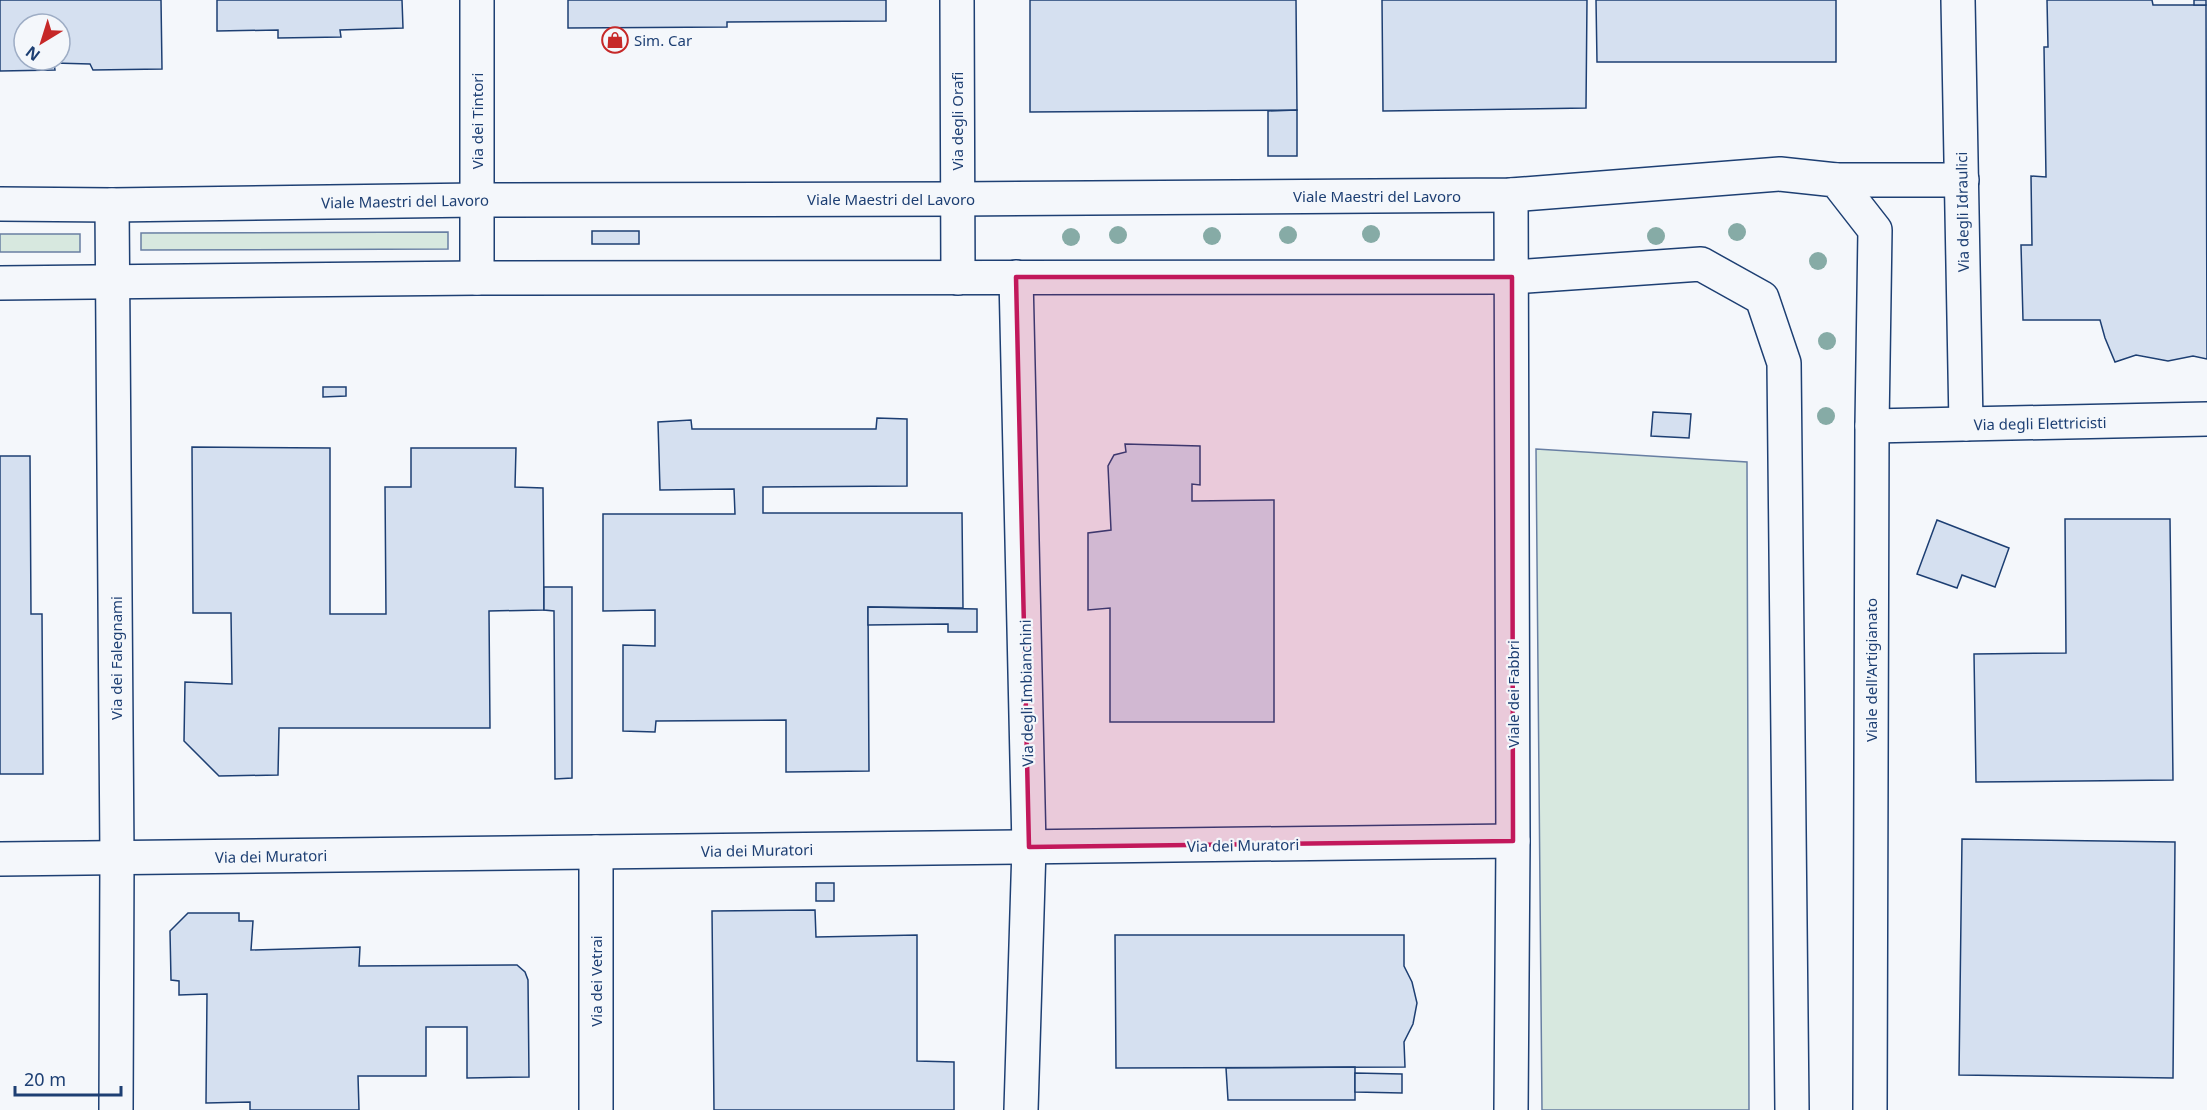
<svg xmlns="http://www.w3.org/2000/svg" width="2207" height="1110" font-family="'Noto Sans',sans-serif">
<rect width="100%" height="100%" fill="#f4f7fb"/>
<g fill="#d7e8df" stroke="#687fa3" stroke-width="1.5">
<polygon points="448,232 448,249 141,250 141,233"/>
<rect x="0" y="234" width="80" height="18"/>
<polygon points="1536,449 1747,462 1749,1110 1542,1110"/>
</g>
<g fill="#d5e0f0" stroke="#1d3f73" stroke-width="1.5" fill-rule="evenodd">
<path d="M0,0H161L162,69L93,70L90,64L54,63L55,70L0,71ZM24,24H60V60H24Z"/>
<polygon points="217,0 402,0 403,28 340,30 341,37 278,38 278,30 217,31"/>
<polygon points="568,0 886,0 886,21 727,22 727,27 568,28"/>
<polygon points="1030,0 1296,0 1297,110 1030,112"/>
<polygon points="1382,0 1587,0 1586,108 1383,111"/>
<polygon points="1596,0 1836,0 1836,62 1597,62"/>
<polygon points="2047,0 2152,0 2153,5 2206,5 2207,359 2193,356 2168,361 2136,355 2115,362 2105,338 2100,320 2023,320 2021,245 2032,245 2031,176 2046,177 2044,47 2048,47"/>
<rect x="2194" y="0" width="12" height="5"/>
<polygon points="1297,110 1297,156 1268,156 1268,111"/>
<rect x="592" y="231" width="47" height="13"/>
<polygon points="323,387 346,387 346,396 323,397"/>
<polygon points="1653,412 1691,414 1689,438 1651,436"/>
<polygon points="877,418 907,419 907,486 763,487 763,513 962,513 963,608 868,607 869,771 786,772 786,720 656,721 655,732 623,731 623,645 655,646 655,610 603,611 603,514 735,514 734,489 660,490 658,422 691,420 692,429 876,429"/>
<polygon points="1125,444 1200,446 1200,485 1192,484 1192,501 1274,500 1274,722 1110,722 1110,608 1088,610 1088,533 1111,530 1108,466 1114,455 1126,452"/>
<polygon points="192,447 330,448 330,614 386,614 385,487 411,487 411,448 516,448 515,487 543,488 544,610 489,611 490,728 279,728 278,775 219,776 184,741 185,682 232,684 231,613 193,613"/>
<polygon points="0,456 30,456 31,614 42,614 43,774 0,774"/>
<polygon points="2065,519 2170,519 2173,780 1976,782 1974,654 2066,653"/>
<polygon points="1937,520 2009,548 1995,587 1962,575 1957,588 1917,574"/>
<polygon points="544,587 572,587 572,778 555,779 554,611 544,610"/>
<polygon points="868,607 977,609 977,632 948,632 948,624 868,625"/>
<polygon points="1962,839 2175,842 2173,1078 1959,1075"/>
<rect x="816" y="883" width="18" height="18"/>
<polygon points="815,910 816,937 917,935 917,1061 954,1062 954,1110 714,1110 712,911"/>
<polygon points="188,913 239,913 239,921 253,921 251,950 360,947 359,966 517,965 525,972 528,980 529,1077 467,1078 467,1027 426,1027 426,1076 358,1076 359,1110 250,1110 250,1102 206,1103 207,994 179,995 179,981 171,980 170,931"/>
<polygon points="1115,935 1404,935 1404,966 1412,982 1417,1003 1413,1024 1404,1042 1405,1067 1116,1068"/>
<polygon points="1355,1067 1355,1100 1228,1100 1226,1068"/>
<polygon points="1355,1073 1402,1074 1402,1093 1355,1092"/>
</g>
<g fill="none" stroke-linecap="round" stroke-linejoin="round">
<g stroke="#1d3f73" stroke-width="36">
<g id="minor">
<polyline points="477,0 477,278"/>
<polyline points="957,0 958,278"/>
<polyline points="1958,0 1966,424"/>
<polyline points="1836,180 1962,180"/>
<polyline points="0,204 112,205 477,200 957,199 1511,195 1780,174 1836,180 1875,230 1872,426 1870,1110"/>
<polyline points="112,205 117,858 116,1110"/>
<polyline points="1016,277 1029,847 1021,1110"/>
<polyline points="0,283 477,278 1512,277 1701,264 1762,298 1784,363 1792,1110"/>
<polyline points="1872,426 2207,419"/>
<polyline points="0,859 1513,841"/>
<polyline points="596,1110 596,852"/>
<polyline points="1511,1110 1513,841 1511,195"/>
</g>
</g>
<use href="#minor" stroke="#f4f7fb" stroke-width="33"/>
</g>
<g fill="#86aba6">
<circle cx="1737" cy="232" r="9"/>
<circle cx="1371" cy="234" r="9"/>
<circle cx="1118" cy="235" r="9"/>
<circle cx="1288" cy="235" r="9"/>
<circle cx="1212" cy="236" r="9"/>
<circle cx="1656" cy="236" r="9"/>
<circle cx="1071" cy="237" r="9"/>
<circle cx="1818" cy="261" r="9"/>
<circle cx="1827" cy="341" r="9"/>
<circle cx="1826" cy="416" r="9"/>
</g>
<path fill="#c2185b" fill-opacity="0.2" stroke="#c2185b" stroke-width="4.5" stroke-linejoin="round" d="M1016,277H1512L1513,841L1029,847Z"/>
<defs>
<g id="shop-ring" transform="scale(1.35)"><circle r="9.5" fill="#f4f7fb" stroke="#c62828" stroke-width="1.5"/><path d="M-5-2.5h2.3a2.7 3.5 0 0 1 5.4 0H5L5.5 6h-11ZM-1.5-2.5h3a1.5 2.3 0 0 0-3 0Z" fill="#c62828"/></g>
</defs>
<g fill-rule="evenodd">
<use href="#shop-ring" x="615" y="40"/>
</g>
<g text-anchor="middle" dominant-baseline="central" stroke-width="4.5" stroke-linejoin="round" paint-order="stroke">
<g font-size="15" fill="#1d3f73" stroke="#f4f7fb" text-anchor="start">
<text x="634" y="40">Sim. Car</text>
</g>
<g font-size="15" fill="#1d3f73" stroke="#f4f7fb">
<text transform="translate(477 121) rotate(-90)">Via dei Tintori</text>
<text transform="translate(957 121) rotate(-90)">Via degli Orafi</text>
<text x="1377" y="196">Viale Maestri del Lavoro</text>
<text x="891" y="199">Viale Maestri del Lavoro</text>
<text transform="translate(405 201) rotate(-1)">Viale Maestri del Lavoro</text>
<text transform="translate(1962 212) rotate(-91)">Via degli Idraulici</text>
<text transform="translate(2040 423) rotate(-1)">Via degli Elettricisti</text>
<text transform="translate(116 658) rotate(-90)">Via dei Falegnami</text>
<text transform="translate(1871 670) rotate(-90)">Viale dell'Artigianato</text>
<text transform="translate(1026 693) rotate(-91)">Via degli Imbianchini</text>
<text transform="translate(1513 694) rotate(-90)">Viale dei Fabbri</text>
<text transform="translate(1243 845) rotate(-1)">Via dei Muratori</text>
<text transform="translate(757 850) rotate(-1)">Via dei Muratori</text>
<text transform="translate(271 856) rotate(-1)">Via dei Muratori</text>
<text transform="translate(596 981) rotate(-90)">Via dei Vetrai</text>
</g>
</g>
<g transform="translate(42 42) rotate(218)"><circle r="28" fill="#f4f7fb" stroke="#9eadc5" stroke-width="1.5"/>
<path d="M0-4.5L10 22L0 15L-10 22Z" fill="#c62828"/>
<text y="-9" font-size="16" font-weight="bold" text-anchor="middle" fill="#1d3f73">N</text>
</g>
<path d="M15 1086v9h106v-9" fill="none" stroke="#1d3f73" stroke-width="3"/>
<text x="24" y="1086" font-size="18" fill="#1d3f73" stroke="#f4f7fb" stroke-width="4.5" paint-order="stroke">20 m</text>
</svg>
